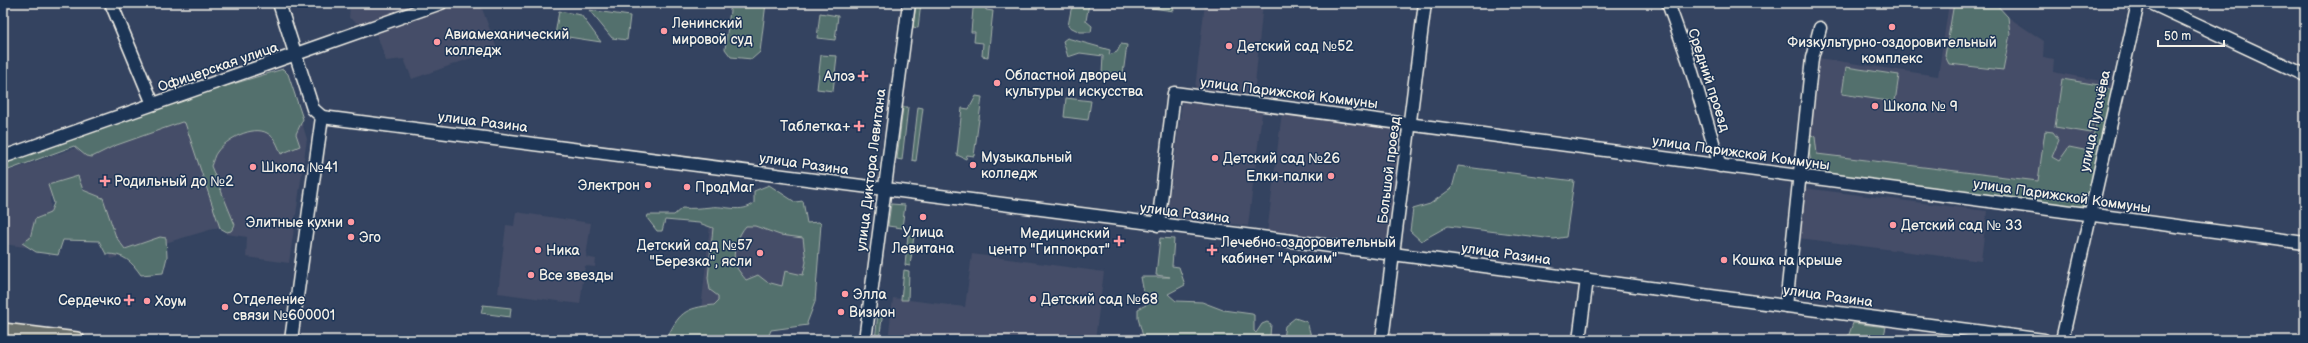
<svg xmlns="http://www.w3.org/2000/svg" width="2308" height="343" font-family="'Balsamiq Sans',sans-serif">
<rect width="100%" height="100%" fill="#344360"/>
<filter id="ink" filterUnits="userSpaceOnUse"><feTurbulence type="fractalNoise" baseFrequency=".025" numOctaves="2"/><feDisplacementMap in="SourceGraphic" scale="8" xChannelSelector="R" yChannelSelector="G"/><feConvolveMatrix kernelMatrix="1 2 1 2 8 2 1 2 1" color-interpolation-filters="sRGB"/></filter>
<g filter="url(#ink)">
<g fill="#444d67">
<polygon points="350,3 480,3 497,49 412,79 404,59 386,61 377,35 349,18"/>
<polygon points="1205,3 1263,3 1254,95 1195,88"/>
<polygon points="1949,3 1995,3 2008,17 2044,41 2043,57 2054,59 2053,72 2112,83 2082,204 1806,167 1818,58 1938,76"/>
<polygon points="287,74 307,139 289,263 246,257 247,237 226,234 223,226 111,259 104,239 88,237 84,188 50,197 54,251 3,244 3,173"/>
<polygon points="1182,102 1262,113 1248,226 1167,216"/>
<polygon points="1282,112 1402,126 1388,247 1267,233"/>
<polygon points="1804,188 1987,211 1981,261 1798,238"/>
<polygon points="516,212 591,223 586,257 596,259 595,267 585,266 580,304 498,293 506,225 514,226"/>
<polygon points="711,216 816,228 806,322 701,310"/>
<polygon points="972,254 1104,272 1095,340 888,340 893,298 965,307"/>
</g>
<g fill="#536f6d" stroke="#a4b0aa" fill-rule="evenodd">
<polygon points="731,3 766,3 760,52 752,59 731,57 725,49"/>
<polygon points="916,3 921,3 918,28 913,27"/>
<polygon points="1075,3 1089,3 1086,21 1092,26 1091,32 1080,32 1068,26 1071,10"/>
<polygon points="1114,3 1172,3 1174,11"/>
<polygon points="1954,3 1995,3 2008,17 2010,34 2003,70 1949,64 1945,56"/>
<polygon points="978,4 986,5 986,10 993,11 988,57 982,56 983,43 974,42 975,32 971,32 973,9"/>
<polygon points="589,10 630,16 627,40 612,38"/>
<polygon points="559,11 581,15 601,42 555,35"/>
<polygon points="820,13 838,16 835,40 817,38"/>
<polygon points="1067,38 1110,50 1109,55 1117,52 1121,44 1127,45 1122,81 1111,73 1102,74 1103,56 1080,53 1068,57 1063,41"/>
<polygon points="821,55 837,56 833,91 817,89"/>
<polygon points="1846,67 1899,75 1895,102 1842,94"/>
<path d="M283,69L288,74L303,119L296,134L300,146L281,154C278,146 275,137 267,133C253,125 226,139 217,152C214,155 213,162 211,166L235,225L231,231L227,232L220,228L185,123L182,122L114,146L92,157L86,156L74,146L3,172V161L193,96Z"/>
<polygon points="2062,79 2099,85 2091,133 2055,127"/>
<path d="M2106,88L2111,89L2113,96L2086,205L2076,207L1818,173C1808,162 1808,148 1810,134L1815,137L1817,154L2038,181L2045,131L2053,132L2059,140L2052,157L2059,161L2069,147L2089,151Z"/>
<polygon points="976,96 982,97 974,156 967,155 966,159 957,155 962,108 969,109"/>
<polygon points="1066,98 1091,101 1088,120 1064,117"/>
<polygon points="903,107 908,107 902,160 897,159"/>
<polygon points="918,107 923,108 916,161 912,160"/>
<polygon points="1458,166 1574,181 1566,237 1554,239 1448,226 1421,241 1410,231 1413,209 1430,204 1452,188"/>
<path d="M78,176L83,190L103,198L116,237L125,249L160,237L166,238L167,257L163,273L141,275C131,261 124,254 106,254L99,241L63,240L58,255L36,252L22,243L30,238L35,219L50,213L54,203L48,185Z"/>
<path d="M769,185L795,202L803,201L807,223L819,222L821,224L815,302L807,323L808,325L771,330L767,340H666C679,313 684,308 714,305L718,301V296L710,290L708,278L713,228L699,223L665,220L662,231H657L647,218L648,215H674L682,208C692,209 701,208 711,207C724,205 742,214 754,203V191ZM746,226H755L780,235L803,238L806,262L803,275L785,271L782,286L767,282L758,275L746,280C743,276 736,268 735,264C732,252 738,235 746,226Z"/>
<polygon points="891,204 905,205 902,228 888,226"/>
<polygon points="908,235 914,236 910,266 905,265"/>
<polygon points="1160,238 1174,239 1172,266 1179,267 1185,285 1168,294 1176,301 1202,302 1223,310 1252,314 1254,315 1254,331 1256,333 1262,324 1267,322 1271,324 1270,336 1283,338 1285,326 1295,318 1307,322 1311,336 1306,340 1144,340 1138,318 1138,309 1146,305 1141,277 1170,277 1156,275"/>
<polygon points="904,270 909,271 908,300 901,300"/>
<polygon points="483,305 511,308 510,317 481,313"/>
<polygon points="883,312 879,340 875,340 878,313"/>
<polygon points="1853,323 1886,327 1883,339 1857,336 1857,340 1847,340"/>
</g>
<g fill="none" stroke-linecap="round" stroke-linejoin="round">
<g stroke="#f4f1e8" stroke-width="15">
<g id="minor">
<polyline points="111,3 153,104"/>
<polyline points="279,3 313,109 322,117"/>
<polyline points="1668,3 1689,62 1720,166"/>
<polyline points="2151,3 2305,75"/>
<polyline points="322,117 1393,254 2044,340"/>
<polyline points="3,157 441,3"/>
<polyline points="1158,225 1174,93 2305,243"/>
<polyline points="1786,306 1812,58 1820,28"/>
<polyline points="291,340 322,117"/>
<polyline points="865,340 909,3"/>
<polyline points="1382,340 1425,3"/>
<polyline points="1579,340 1587,279"/>
<polyline points="2062,340 2138,3"/>
</g>
</g>
<g stroke="#f4f1e8" stroke-width="18">
<polyline id="major" points="3,331 77,340"/>
</g>
<use href="#minor" stroke="#1d3557" stroke-width="12"/>
<use href="#major" stroke="#6b706d" stroke-width="15"/>
</g>
</g>
<g fill="#ff9aa2" stroke="#1d3557" stroke-width="1.5">
<circle cx="1892" cy="27" r="4"/>
<circle cx="664" cy="31" r="4"/>
<circle cx="437" cy="42" r="4"/>
<circle cx="1229" cy="46" r="4"/>
<path d="M861 70h4v4h4v4h-4v4h-4v-4h-4v-4h4z"/>
<circle cx="997" cy="83" r="4"/>
<circle cx="1875" cy="106" r="4"/>
<path d="M857 120h4v4h4v4h-4v4h-4v-4h-4v-4h4z"/>
<circle cx="1215" cy="158" r="4"/>
<circle cx="973" cy="165" r="4"/>
<circle cx="253" cy="167" r="4"/>
<circle cx="1331" cy="176" r="4"/>
<path d="M103 175h4v4h4v4h-4v4h-4v-4h-4v-4h4z"/>
<circle cx="648" cy="185" r="4"/>
<circle cx="687" cy="187" r="4"/>
<circle cx="923" cy="217" r="4"/>
<circle cx="351" cy="222" r="4"/>
<circle cx="1893" cy="225" r="4"/>
<circle cx="351" cy="237" r="4"/>
<path d="M1117 235h4v4h4v4h-4v4h-4v-4h-4v-4h4z"/>
<circle cx="538" cy="250" r="4"/>
<path d="M1210 244h4v4h4v4h-4v4h-4v-4h-4v-4h4z"/>
<circle cx="760" cy="253" r="4"/>
<circle cx="1724" cy="260" r="4"/>
<circle cx="531" cy="275" r="4"/>
<circle cx="845" cy="294" r="4"/>
<circle cx="1033" cy="299" r="4"/>
<path d="M127 294h4v4h4v4h-4v4h-4v-4h-4v-4h4z"/>
<circle cx="147" cy="301" r="4"/>
<circle cx="225" cy="307" r="4"/>
<circle cx="841" cy="312" r="4"/>
</g>
<g text-anchor="middle" dominant-baseline="central" stroke-width="3" stroke-linejoin="round" paint-order="stroke">
<g font-size="14" fill="#f4f1e8" stroke="#1d3557" text-anchor="start">
<text x="672" y="23">Ленинский<tspan x="672" dy="16">мировой суд</tspan></text>
<text x="445" y="34">Авиамеханический<tspan x="445" dy="16">колледж</tspan></text>
<text x="1892" y="42" text-anchor="middle">Физкультурно-оздоровительный<tspan x="1892" dy="16">комплекс</tspan></text>
<text x="1237" y="46">Детский сад №52</text>
<text x="1005" y="75">Областной дворец<tspan x="1005" dy="16">культуры и искусства</tspan></text>
<text x="855" y="76" text-anchor="end">Алоэ</text>
<text x="1883" y="106">Школа № 9</text>
<text x="851" y="126" text-anchor="end">Таблетка+</text>
<text x="981" y="157">Музыкальный<tspan x="981" dy="16">колледж</tspan></text>
<text x="1223" y="158">Детский сад №26</text>
<text x="261" y="167">Школа №41</text>
<text x="1323" y="176" text-anchor="end">Елки-палки</text>
<text x="114" y="181">Родильный до №2</text>
<text x="640" y="185" text-anchor="end">Электрон</text>
<text x="695" y="187">ПродМаг</text>
<text x="343" y="222" text-anchor="end">Элитные кухни</text>
<text x="1901" y="225">Детский сад № 33</text>
<text x="923" y="232" text-anchor="middle">Улица<tspan x="923" dy="16">Левитана</tspan></text>
<text x="1110" y="233" text-anchor="end">Медицинский<tspan x="1110" dy="16">центр "Гиппократ"</tspan></text>
<text x="359" y="237">Эго</text>
<text x="1221" y="242">Лечебно-оздоровительный<tspan x="1221" dy="16">кабинет "Аркаим"</tspan></text>
<text x="752" y="245" text-anchor="end">Детский сад №57<tspan x="752" dy="16">"Березка", ясли</tspan></text>
<text x="546" y="250">Ника</text>
<text x="1732" y="260">Кошка на крыше</text>
<text x="539" y="275">Все звезды</text>
<text x="853" y="294">Элла</text>
<text x="233" y="299">Отделение<tspan x="233" dy="16">связи №600001</tspan></text>
<text x="1041" y="299">Детский сад №68</text>
<text x="121" y="300" text-anchor="end">Сердечко</text>
<text x="155" y="301">Хоум</text>
<text x="849" y="312">Визион</text>
</g>
<g font-size="14" fill="#f4f1e8" stroke="#1d3557">
<text transform="translate(218 67) rotate(-19)">Офицерская улица</text>
<text transform="translate(1709 80) rotate(72)">Средний проезд</text>
<text transform="translate(1289 93) rotate(7)">улица Парижской Коммуны</text>
<text transform="translate(2095 121) rotate(-78)">улица Пугачёва</text>
<text transform="translate(483 122) rotate(7)">улица Разина</text>
<text transform="translate(1741 153) rotate(8)">улица Парижской Коммуны</text>
<text transform="translate(804 164) rotate(8)">улица Разина</text>
<text transform="translate(871 170) rotate(-83)">улица Диктора Левитана</text>
<text transform="translate(1389 170) rotate(-83)">Большой проезд</text>
<text transform="translate(2062 196) rotate(8)">улица Парижской Коммуны</text>
<text transform="translate(1185 213) rotate(7)">улица Разина</text>
<text transform="translate(1506 254) rotate(8)">улица Разина</text>
<text transform="translate(1828 296) rotate(8)">улица Разина</text>
</g>
</g>
<rect width="2308" height="343" fill="none" stroke="#1d3557" stroke-width="16"/>
<rect x="8" y="8" width="2292" height="327" fill="none" stroke="#f4f1e8" stroke-width="1.5" filter="url(#ink)"/>
<path d="M2158 40v6h66v-6" fill="none" stroke="#f4f1e8" stroke-width="2"/>
<text x="2164" y="40" font-size="12" fill="#f4f1e8" stroke="#1d3557" stroke-width="3" paint-order="stroke">50 m</text>
</svg>
